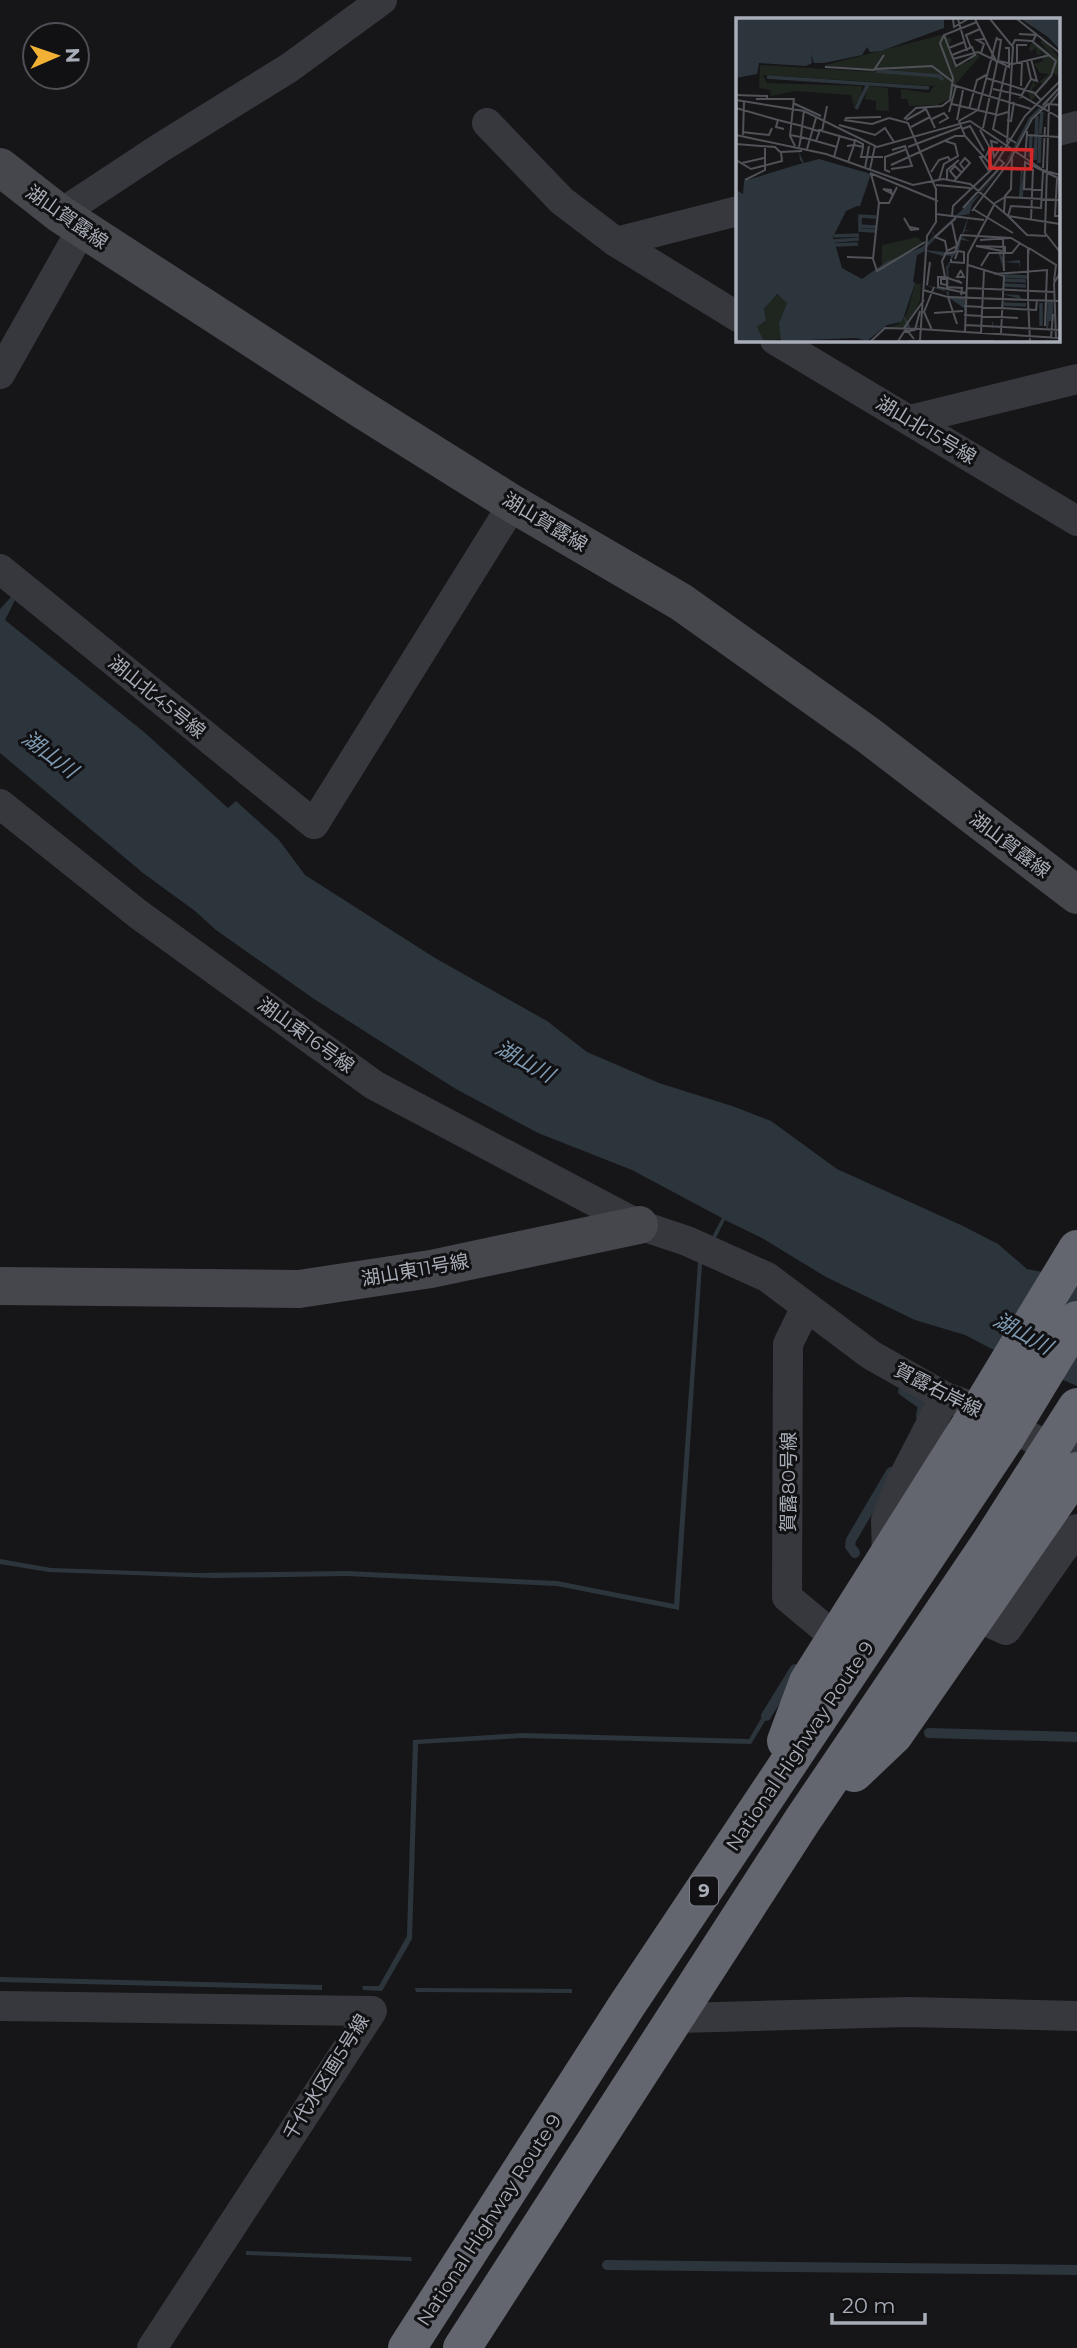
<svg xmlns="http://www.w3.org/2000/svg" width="1077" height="2348" font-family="Montserrat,'Noto Sans JP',sans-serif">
<rect width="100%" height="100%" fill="#161618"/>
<g fill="#2c353c">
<polygon points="11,597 15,600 5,620 144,732 228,808 236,801 279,840 305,875 435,958 547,1021 587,1052 659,1083 732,1106 771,1121 837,1169 963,1226 998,1244 1027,1269 1077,1279 1077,1386 990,1348 965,1335 915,1320 826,1277 762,1238 725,1220 702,1265 679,1610 557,1586 346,1576 215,1578 49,1572 0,1564 0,1559 51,1568 195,1573 347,1571 557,1581 674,1604 698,1263 722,1218 632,1170 538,1133 456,1089 402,1055 314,999 216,930 195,911 143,873 0,753 0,609"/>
<polygon points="769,1705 773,1708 751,1744 521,1738 418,1744 412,1939 382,1991 363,1990 362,1986 379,1986 407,1936 413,1740 522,1733 749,1739"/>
<polygon points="0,1977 322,1985 322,1990 0,1982"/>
<polygon points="415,1988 572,1989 572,1993 416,1992"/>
<polygon points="246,2251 411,2257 412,2261 246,2255"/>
</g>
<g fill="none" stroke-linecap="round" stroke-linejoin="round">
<g stroke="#2c353c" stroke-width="10">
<polyline points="903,1391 923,1405 921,1416"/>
<polyline points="855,1553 850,1546 851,1540 891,1472"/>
<polyline points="766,1716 795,1669"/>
<polyline points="929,1733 1077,1737"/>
<polyline points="607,2265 1077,2270"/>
</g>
<g stroke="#37383d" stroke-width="30">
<polyline points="487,123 562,201 616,242"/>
<polyline points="1058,131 1077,126"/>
<polyline points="738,211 616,242 738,317"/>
<polyline points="60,214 160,148 289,68 382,0"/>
<polyline points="775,340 1077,521"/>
<polyline points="0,374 82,229"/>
<polyline points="910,420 1077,379"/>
<polyline points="0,569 314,824 513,504"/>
<polyline points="0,804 138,914 374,1085 639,1225 687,1241 767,1277 871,1355 945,1397 962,1403 1070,1457"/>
<polyline points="806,1307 788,1344 787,1597 836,1638"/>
<polyline points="887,1558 886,1520 901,1482 945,1397"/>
<polyline points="977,1617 1006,1630 1077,1529"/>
<polyline points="0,2006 372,2011 152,2348"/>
<polyline points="678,2018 908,2012 1077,2016"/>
</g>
<g stroke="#45474d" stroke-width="38">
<polyline points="0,167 60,214 358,407 513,504 681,602 868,735 1077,895"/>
<polyline points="0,1286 299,1289 431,1269 639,1225"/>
</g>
<g stroke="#63666e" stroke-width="38">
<polyline points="786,1741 808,1682 974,1419"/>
<polyline points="854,1773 894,1735 1077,1471"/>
<polyline points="407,2348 627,2005 1006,1437"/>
<polyline points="462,2348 802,1821 990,1543 1043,1460"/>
</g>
<g stroke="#63666e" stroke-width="38">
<polyline points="974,1419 1077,1249"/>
<polyline points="1006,1437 1077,1320"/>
<polyline points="1043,1460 1077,1407"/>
</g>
</g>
<g text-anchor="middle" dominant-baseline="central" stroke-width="6" stroke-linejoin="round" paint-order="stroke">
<rect fill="#111113" stroke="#7b7e86" stroke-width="2" x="690" y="1876.5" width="28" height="29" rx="5"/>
<g font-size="18" font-weight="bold" fill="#a8adb8">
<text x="704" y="1891">9</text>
</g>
<g font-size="19" fill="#a8adb8" stroke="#111113">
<text transform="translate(67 217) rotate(35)">湖山賀露線</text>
<text transform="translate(926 430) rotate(31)">湖山北15号線</text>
<text transform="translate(545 522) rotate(31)">湖山賀露線</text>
<text transform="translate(157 697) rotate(39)">湖山北45号線</text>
<text transform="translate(1010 845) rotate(37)">湖山賀露線</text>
<text transform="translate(306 1035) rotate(36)">湖山東16号線</text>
<text transform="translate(415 1270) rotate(-10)">湖山東11号線</text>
<text transform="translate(938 1390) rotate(27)">賀露右岸線</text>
<text transform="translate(788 1482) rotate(-90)">賀露80号線</text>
<text transform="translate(800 1746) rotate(-56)">National Highway Route 9</text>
<text transform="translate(326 2077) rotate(-58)">千代水区画5号線</text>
<text transform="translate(489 2220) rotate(-57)">National Highway Route 9</text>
</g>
<g font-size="21" font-style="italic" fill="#7f9bb3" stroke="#111113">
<text transform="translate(50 754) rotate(37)">湖山川</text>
<text transform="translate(525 1061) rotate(29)">湖山川</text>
<text transform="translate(1023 1333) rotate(29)">湖山川</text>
</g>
</g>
<g transform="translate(736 18)">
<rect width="324" height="324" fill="#161618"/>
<path d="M205,17L216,21L212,29L219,48L234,43L238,34L254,44L244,38L219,67L215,80L201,87L173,88L171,81H165V71L193,75L198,68L27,57L31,65L126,68L125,83L120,85L119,91L115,77L60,73L35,78L34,72L23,70L24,47L138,54L86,48ZM308,22L324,41V59L315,54L308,73L310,67L304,64L296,71L299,79L295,83L292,74L298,62L299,67L313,56L304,55L298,46L307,43L308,35L303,33L306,36L301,37L300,30L294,34L293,30L297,23L315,35L304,24ZM131,68L152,70L153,93L140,92V83L129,81ZM181,219L188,225L146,248V227ZM179,266H185L184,282L177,298L167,310L154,309L163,306L171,295ZM39,277L46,278L51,285L43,305L46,321L28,323L21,309L30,304L28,292Z" fill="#1e261f"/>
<path d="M0,1H208V10L145,33L134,34L131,29L126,37L88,45H78L75,36L76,45L70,48L23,45L21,56L0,60ZM285,1H324V32L312,19ZM324,69L310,87L313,90L310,87L295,101L276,137L282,139L281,152L287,153L284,170L288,154L287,179H295H283L285,153L281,152L282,139L275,138L236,186L229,212L236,213H229L225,219L234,223L225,222L223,231L262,234L265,236L268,244L284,242V251L283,245L268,244V253L262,234L223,231L212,246L213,279L255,280L246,278V271V278L258,281H285L266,276L267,272V276L283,277L286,282H317L324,284L317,283V312V303H313L312,311L310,309L312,282L309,305V282L230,280L228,302L257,304L256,314V304L228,302V290L213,280L208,271L179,265L168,298L169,300L172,304L175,310L181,308L184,309L171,310L168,299L165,304L170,310L165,304L151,307L131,323L120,320L45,323L43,305L51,285L41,276L28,291L30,303L21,309L28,323H0V172L7,176L8,163L67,145L64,142L63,134L68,145L83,141L135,156L124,188H141H121L110,193L97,219L106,250L126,261L150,244L186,229L198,218L196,214L197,213L198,218L242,177L270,144L293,100ZM233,196L219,235L188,232L222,198ZM189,233V241V233L207,238L206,243L208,237L215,238L213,250L210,247L212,274L177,264L181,237Z" fill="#2c353c" fill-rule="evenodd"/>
<path fill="none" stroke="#2c353c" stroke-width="3.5" d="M140,53L203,58L207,62M31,59L193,70M120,91L132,66M304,116L306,94M294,139L295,118M299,142L301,98M303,145L304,118M124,207V198L140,199M139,213L124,212V208L140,209M98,218L123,217M98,223L123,221M99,227L122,226M269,258L291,259M268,262L290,263M268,267L290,268M268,286L290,287M305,308V285"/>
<path fill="none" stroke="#505258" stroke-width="2" d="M217,1L218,9L232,1M222,1L231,33M239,1L261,45L247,110M254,1L277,29L271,125M281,1L324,35M283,16L300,17L297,23M261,21L265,22L262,43L277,46L314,37M228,24L213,30L208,17L241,4M276,28L279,22L296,23L320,43L315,58L299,76L305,82M213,30L220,48L239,37L236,29L216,37M235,30L230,17L244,11M245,35L248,26L241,22L248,21M217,41L242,34L273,49V30H269M281,45V27H291M89,49L138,52L148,37M139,51L196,48L217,64M250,60L299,75M295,61L301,63L295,41M217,67L295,91M285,68L286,44M257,71L284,77L324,100M324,73L313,87L309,215L324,234M0,77L31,78V81M58,80L54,118L59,128M284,80L295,61L291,43M20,81H57M0,82L68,93L141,129L234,103L307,152L324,157M57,85L85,98M216,86L262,97L272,94M307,87L324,69M0,90L42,102M233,91L241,62L252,56M242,92L223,103L229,118L257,149M242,92L261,19M213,94L220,68M260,96L270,49M260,97L257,111L280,125M109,100L145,99M153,100L172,105L200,171V204L191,218L184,322M168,101L180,90L206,88L214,82L217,60L204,25L208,17M196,101L208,95L212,100L203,105M108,102L136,106L153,100M170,102L190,91L199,110M221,102L227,72M271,102L275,103L278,84M103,107L139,117L149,110L158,124M175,109L194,99M48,111L40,109L42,102L66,108L68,93M226,111L234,108L248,133M84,112L80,123L65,119L66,108L82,113L83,112H84L86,113L117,122H119L127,126V129L118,127L119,122M244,112L254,130L250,138M86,113L91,88M291,113V117L324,119M6,114L33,117L36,110M0,117L90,136L177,167L207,161L234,166L272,198M7,117L8,84M54,117L65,119L63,129M80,123L101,129M262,125L255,123L258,139L266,128M0,126L39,129L44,134M111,128L118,127L112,144M127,129L125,139H147M172,129L225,109M71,131L80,100M98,139L104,117M250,139H244L253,153M289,139L291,117M0,142L15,151L46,143L45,134L66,133M6,145L28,140M155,147L219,118H228M129,150L133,128M307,150L309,109M134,151L139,128M155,151L176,148L169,128L156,132M307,153L305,190L275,188L272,198L291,217L310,218M154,154L149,152V139L171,131M195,154L203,142L212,139L214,142M134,155L202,183M135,156L143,185L137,241L141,253L189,224M220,160L214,153L219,148L225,154M211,161V152L223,142M321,161L319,198H324M9,162L29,152V130M203,162L208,146L222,138L219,126L209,123M218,163L234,145L229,140L224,146L228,151M200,167L234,170M306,172L288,171L289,144L324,161M155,175L147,171L155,172L156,177M143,185H153L161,169M259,185L269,179L324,182M227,190L268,145L263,141M237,191L277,215M236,193L273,144L296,101L312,86L324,87M268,194L269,178L275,171L276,139M200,196L248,202M216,198L217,188L257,150L289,98L324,63M272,198L324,206M168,200L175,212L183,211L174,209M220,200L199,219L209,223L211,233L206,243L209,259H202V269L230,275M295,202L297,151M267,220L268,253M244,222L274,220M293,230L320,247L318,263M211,233L221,228L216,205M266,233L240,228L269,229V236M208,236L219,234L225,217L275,220L292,230V238L293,230M292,238V282L324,283M111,239L137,240M215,241V244L228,245V234L222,233L219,241M232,247L268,258L265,315M245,248L253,235H276L284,225M225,253L228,259H221L225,252M259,256L311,252L309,308M209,259L226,265L221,262M191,267L194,244M211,267L205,266V261H211V269L226,270L225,277M231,270L318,274M187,272L212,279L221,306M212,279L292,282L294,323M228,288L300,292L301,282M198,295L227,293M228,297L282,300M229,307L324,312M168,310L188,282M184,311L229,314L232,236L259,185M196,312L188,294L198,269M168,314L179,312L184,293M229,314L324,320M245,315L248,253M315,320L317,296M320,320L318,265L324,255M135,323L149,310L184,311M162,323L170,311L178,321M173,323H258"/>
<path fill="#d62828" fill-opacity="0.15" stroke="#d62828" stroke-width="3.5" d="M254,131L296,132L295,151L254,150Z"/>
<rect width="324" height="324" fill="none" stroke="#a8adb8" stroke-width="3.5"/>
</g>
<g transform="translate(56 56) rotate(88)"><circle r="33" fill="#111113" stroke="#4d4f55" stroke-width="2"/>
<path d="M0-5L12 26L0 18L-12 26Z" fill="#f2b134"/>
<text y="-10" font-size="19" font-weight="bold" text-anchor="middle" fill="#a8adb8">N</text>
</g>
<path d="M832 2313v10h93v-10" fill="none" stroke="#a8adb8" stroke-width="3.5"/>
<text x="842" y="2313" font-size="21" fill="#a8adb8" stroke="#111113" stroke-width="5" paint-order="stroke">20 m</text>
</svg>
